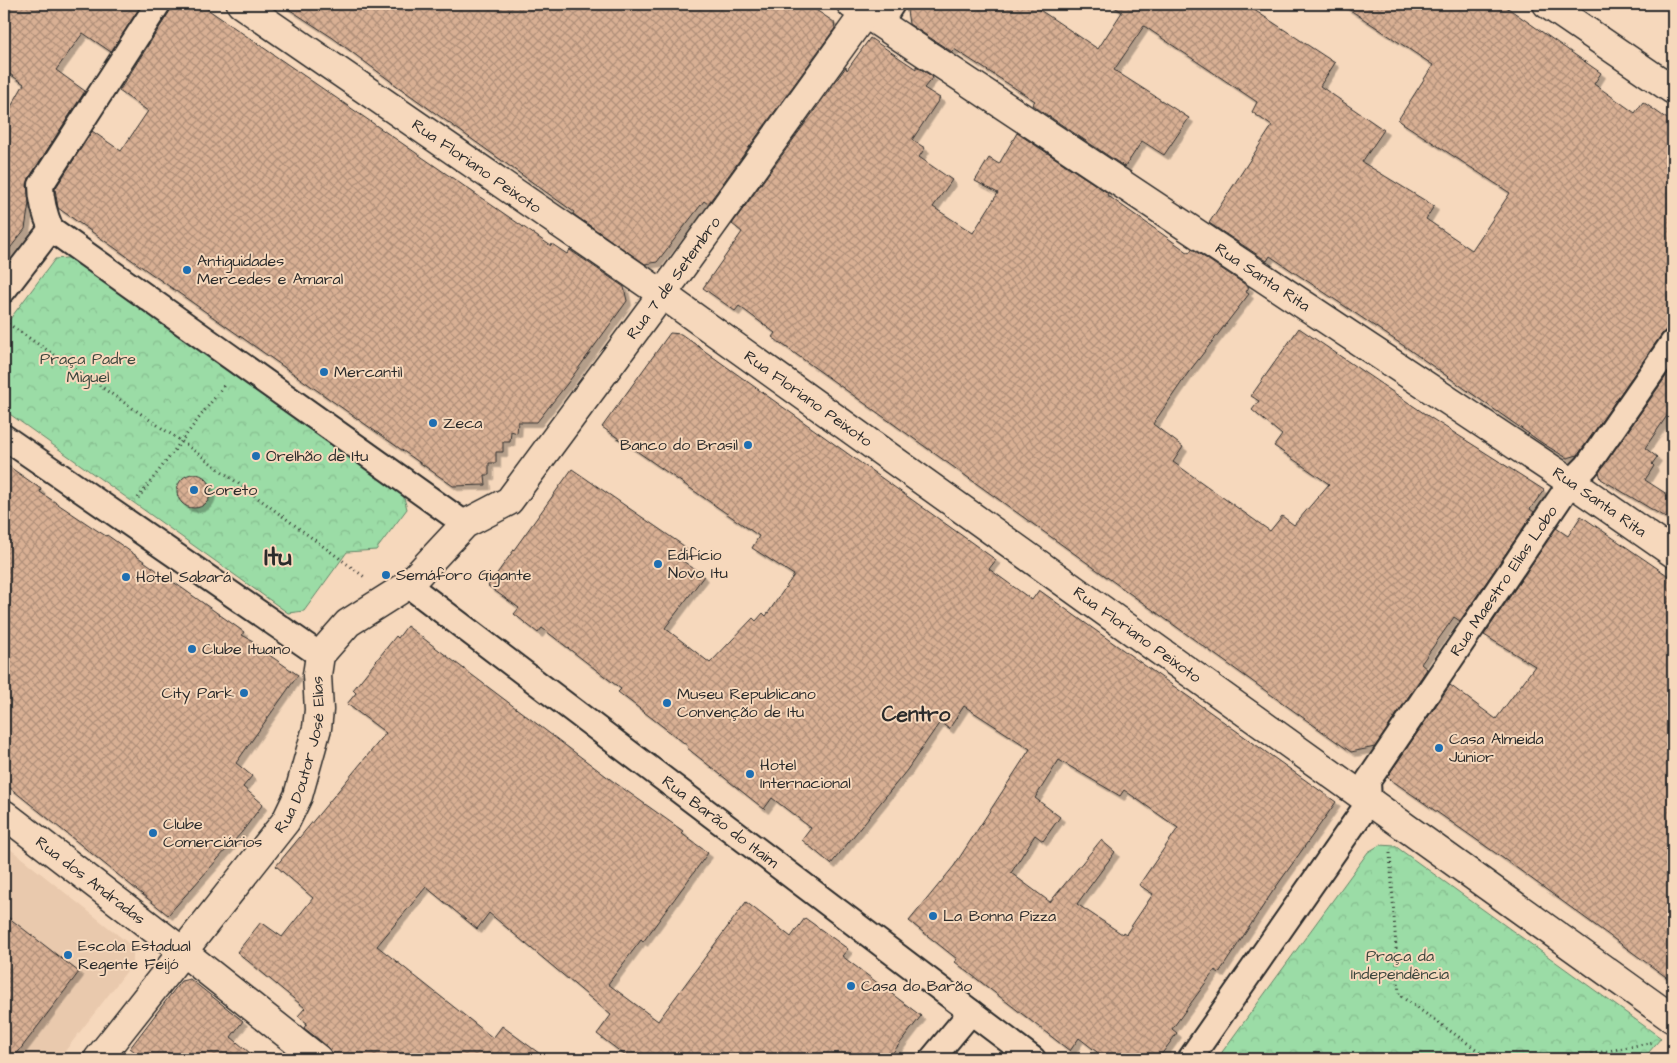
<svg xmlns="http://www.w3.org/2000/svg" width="1677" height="1063" font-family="'Architects Daughter',sans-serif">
<defs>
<pattern id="forest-crowns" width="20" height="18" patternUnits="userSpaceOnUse" patternTransform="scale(1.25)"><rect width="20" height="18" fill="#9bdca6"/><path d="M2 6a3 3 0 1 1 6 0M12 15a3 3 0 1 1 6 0" fill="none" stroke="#86bd8f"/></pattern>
<pattern id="building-cross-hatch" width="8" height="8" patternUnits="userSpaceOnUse" patternTransform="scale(1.25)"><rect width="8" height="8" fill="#d9b094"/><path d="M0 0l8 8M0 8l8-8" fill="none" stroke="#b08f79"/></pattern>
<filter id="shadow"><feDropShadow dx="4.5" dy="4.5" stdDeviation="0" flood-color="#0004"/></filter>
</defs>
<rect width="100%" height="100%" fill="#f6d8bc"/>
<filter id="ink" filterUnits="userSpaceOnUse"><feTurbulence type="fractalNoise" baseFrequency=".02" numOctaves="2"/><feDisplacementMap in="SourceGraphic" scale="10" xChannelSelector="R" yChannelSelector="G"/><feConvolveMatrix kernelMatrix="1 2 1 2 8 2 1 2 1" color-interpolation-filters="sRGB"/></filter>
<g filter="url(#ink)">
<polygon fill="#e9c9ad" points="4,844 123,939 130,945 133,950 133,959 130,967 59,1059 4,1059"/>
<g fill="url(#forest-crowns)" stroke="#638468">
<polygon points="77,257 403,494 407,509 376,550 347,552 304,611 288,613 4,410 4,327 55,259"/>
<polygon points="1380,845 1395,846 1661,1038 1643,1059 1217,1059 1368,852"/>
</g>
<g fill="url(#building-cross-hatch)" stroke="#2b2b2b" fill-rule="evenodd" filter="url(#shadow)">
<polygon points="4,4 142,4 111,52 83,33 56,70 85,91 29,178 27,185 29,203 25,229 4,256 4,119 24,84 4,70"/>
<polygon points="172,4 200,4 551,246 552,244 567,254 570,250 624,287 627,301 567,384 537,422 518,422 517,433 511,431 510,442 503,442 503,452 496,452 496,463 489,463 489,475 485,475 486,485 453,486 58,208 55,189 92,131 121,151 148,111 119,91 170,11"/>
<polygon points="281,4 807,4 834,22 835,28 708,204 704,201 657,262 645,264 573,214 574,212 393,83 333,38"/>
<polygon points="906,4 1031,4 1098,49 1122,12 1110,4 1245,4 1335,63 1320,86 1384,130 1362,162 1434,206 1426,219 1472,250 1510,193 1398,120 1433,65 1341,4 1502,4 1601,73 1594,84 1635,113 1643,102 1673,123 1673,322 1662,334 1578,455 1567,458 1542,443 1407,348 1270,256 1267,261 1209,223 1272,126 1252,112 1257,102 1144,26 1114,70 1189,118 1164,155 1142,141 1125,167 1032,105 1035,101 954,49 952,52 909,24"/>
<polygon points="870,38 916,69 916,66 933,77 924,88 940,98 912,140 925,148 919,157 952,180 933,207 973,233 998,193 975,181 989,158 999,164 1017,133 1108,193 1107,195 1189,253 1192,249 1249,287 1246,292 1249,294 1188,373 1153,424 1183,447 1173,462 1270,531 1282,516 1294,525 1329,484 1274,446 1282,435 1252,410 1259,401 1251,396 1299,328 1431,418 1544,490 1530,509 1534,512 1460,621 1454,617 1421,664 1427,669 1375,747 1351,752 772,337 775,333 739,306 735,311 703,288 742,232 732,224 846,67 847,70"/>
<path d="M670,333L681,334L996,560L989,569L1032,600L1039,590L1336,802L1271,894L1219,973L1215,970L1172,1029L1177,1033L1158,1059H1106L1079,1038L1070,1051L955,962L957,959L909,921L954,866L1030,749L964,706L949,729L940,722L907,770L831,864L802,840L811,828L772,798L764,809L687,748L688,746L618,692L621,689L542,628L538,633L514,614L519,608L488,586L572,469L684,546L676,556L704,576L665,628L710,663L753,618L756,621L763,613L766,616L794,575L752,548L759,536L602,427ZM1059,760L1120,796L1124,790L1178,828L1139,885L1153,894L1126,934L1123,932L1122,934L1077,904L1115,852L1101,840L1050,902L1011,873L1035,835L1043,841L1060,817L1035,798Z"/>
<polygon points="1669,372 1673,376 1673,407 1645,448 1657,457 1652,464 1654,466 1645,480 1673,498 1673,522 1601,479 1599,472"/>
<polygon points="4,463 41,489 40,492 95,529 106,536 107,535 244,632 242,635 253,641 252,643 298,675 236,763 252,776 243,787 263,804 242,832 168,915 4,783"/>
<circle cx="194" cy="491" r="17"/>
<polygon points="1581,516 1673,579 1673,982 1514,866 1387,777 1450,685 1496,719 1535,666 1484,635 1556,528 1568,536"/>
<polygon points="407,626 614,782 683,831 681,833 708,853 643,942 641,940 608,984 658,1021 746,902 791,937 805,918 848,949 842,956 921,1016 888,1059 630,1059 597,1034 611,1015 489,913 477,929 426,887 377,946 493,1038 502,1026 547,1059 333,1059 332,1053 328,1047 304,1028 307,1023 298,1016 305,1008 237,952 261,922 282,937 313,898 276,866 386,733 347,704 356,693 353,690 396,636 398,638"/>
<polygon points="4,914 79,972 13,1059 4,1059"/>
<polygon points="190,979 243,1021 231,1037 257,1059 144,1059 130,1048 181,981"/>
</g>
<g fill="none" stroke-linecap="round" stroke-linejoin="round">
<g stroke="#2b2b2b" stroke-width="28">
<g id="street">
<path d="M158,4L41,185C41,201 45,215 51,229L465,524"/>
<polyline points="880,23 892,4"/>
<polyline points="4,290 51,229"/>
<polyline points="4,437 320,655"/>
<path id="s1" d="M408,585L1033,1059"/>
<polyline points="932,1059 971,1012"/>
<path id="s2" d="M1190,1059L1369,802L1368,781L1571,482L1587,466L1673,342"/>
</g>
</g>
<g stroke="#2b2b2b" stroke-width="31">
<g id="secondary">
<path id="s3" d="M241,4L662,294L1673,1019"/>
<path id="s4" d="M851,4L1571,482L1673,553"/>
<polyline points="1547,4 1673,90"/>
<path id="s5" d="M4,814L182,951L318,1059"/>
<path id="s6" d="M98,1059L286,821L298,796L317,728L319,710L317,675L320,655L348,623L408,585L465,524L509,501L677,274L865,13"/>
</g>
</g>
<g stroke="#2b2b2b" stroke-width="3" stroke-dasharray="1 4" stroke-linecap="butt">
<polyline points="4,321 181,441 366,578"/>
<polyline points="138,498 225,384"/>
<polyline points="1390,853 1399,995 1490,1059"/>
<polyline points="1567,1059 1654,1042"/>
</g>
<use href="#street" stroke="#f6d8bc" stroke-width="24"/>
<use href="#secondary" stroke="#f6d8bc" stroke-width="28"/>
</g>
</g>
<g fill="#1f6fb2" stroke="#f6d8bc" stroke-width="2">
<circle cx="187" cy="270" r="5"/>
<circle cx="324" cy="372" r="5"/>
<circle cx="433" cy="423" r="5"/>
<circle cx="748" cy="445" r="5"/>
<circle cx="256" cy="456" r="5"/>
<circle cx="194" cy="490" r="5"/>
<circle cx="658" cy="564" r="5"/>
<circle cx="386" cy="575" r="5"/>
<circle cx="126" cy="577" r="5"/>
<circle cx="192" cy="649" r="5"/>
<circle cx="244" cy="693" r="5"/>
<circle cx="667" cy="703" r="5"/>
<circle cx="1439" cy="748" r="5"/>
<circle cx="750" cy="774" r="5"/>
<circle cx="153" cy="833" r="5"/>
<circle cx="933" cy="916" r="5"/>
<circle cx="68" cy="955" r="5"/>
<circle cx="851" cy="986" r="5"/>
</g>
<g text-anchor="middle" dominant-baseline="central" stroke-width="4" stroke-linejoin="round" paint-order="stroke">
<g font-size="16" fill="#2b2b2b" stroke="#f6d8bc">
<text stroke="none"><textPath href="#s3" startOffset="286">Rua Floriano Peixoto</textPath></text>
<text stroke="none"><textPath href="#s6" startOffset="999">Rua 7 de Setembro</textPath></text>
<text stroke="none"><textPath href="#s4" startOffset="494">Rua Santa Rita</textPath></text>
<text stroke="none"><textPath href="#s3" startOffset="691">Rua Floriano Peixoto</textPath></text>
<text stroke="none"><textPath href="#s4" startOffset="899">Rua Santa Rita</textPath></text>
<text stroke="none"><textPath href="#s2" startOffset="576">Rua Maestro Elias Lobo</textPath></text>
<text stroke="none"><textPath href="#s3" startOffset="1096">Rua Floriano Peixoto</textPath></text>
<text stroke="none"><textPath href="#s6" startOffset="372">Rua Doutor José Elias</textPath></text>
<text stroke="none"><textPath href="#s1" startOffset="392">Rua Barão do Itaim</textPath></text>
<text stroke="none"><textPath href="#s5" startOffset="109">Rua dos Andradas</textPath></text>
</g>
<g font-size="16" fill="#2b2b2b" stroke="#f6d8bc" text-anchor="start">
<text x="197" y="261">Antiguidades<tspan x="197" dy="18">Mercedes e Amaral</tspan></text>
<text x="334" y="372">Mercantil</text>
<text x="443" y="423">Zeca</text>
<text x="738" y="445" text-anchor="end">Banco do Brasil</text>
<text x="266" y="456">Orelhão de Itu</text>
<text x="204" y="490">Coreto</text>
<text x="668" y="555">Edifício<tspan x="668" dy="18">Novo Itu</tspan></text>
<text x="396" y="575">Semáforo Gigante</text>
<text x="136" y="577">Hotel Sabará</text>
<text x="202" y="649">Clube Ituano</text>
<text x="234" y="693" text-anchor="end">City Park</text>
<text x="677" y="694">Museu Republicano<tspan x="677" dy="18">Convenção de Itu</tspan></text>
<text x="1449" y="739">Casa Almeida<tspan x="1449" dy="18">Júnior</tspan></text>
<text x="760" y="765">Hotel<tspan x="760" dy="18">Internacional</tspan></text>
<text x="163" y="824">Clube<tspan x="163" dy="18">Comerciários</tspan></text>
<text x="943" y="916">La Bonna Pizza</text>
<text x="78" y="946">Escola Estadual<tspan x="78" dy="18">Regente Feijó</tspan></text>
<text x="861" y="986">Casa do Barão</text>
</g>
<g font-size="16" fill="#3c463d" stroke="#f6d8bc">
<text x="88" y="359">Praça Padre<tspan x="88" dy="18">Miguel</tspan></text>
<text x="1400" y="956">Praça da<tspan x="1400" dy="18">Independência</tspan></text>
</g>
<g font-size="21" font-weight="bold" fill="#2b2b2b" stroke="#f6d8bc">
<text x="916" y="714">Centro</text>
</g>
<g font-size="26" font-weight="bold" fill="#2b2b2b" stroke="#f6d8bc">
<text x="278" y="557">Itu</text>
</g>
</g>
<rect width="1677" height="1063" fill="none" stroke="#f6d8bc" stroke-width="20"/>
<rect x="10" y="10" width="1657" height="1043" fill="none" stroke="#2b2b2b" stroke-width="2" filter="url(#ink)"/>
</svg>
